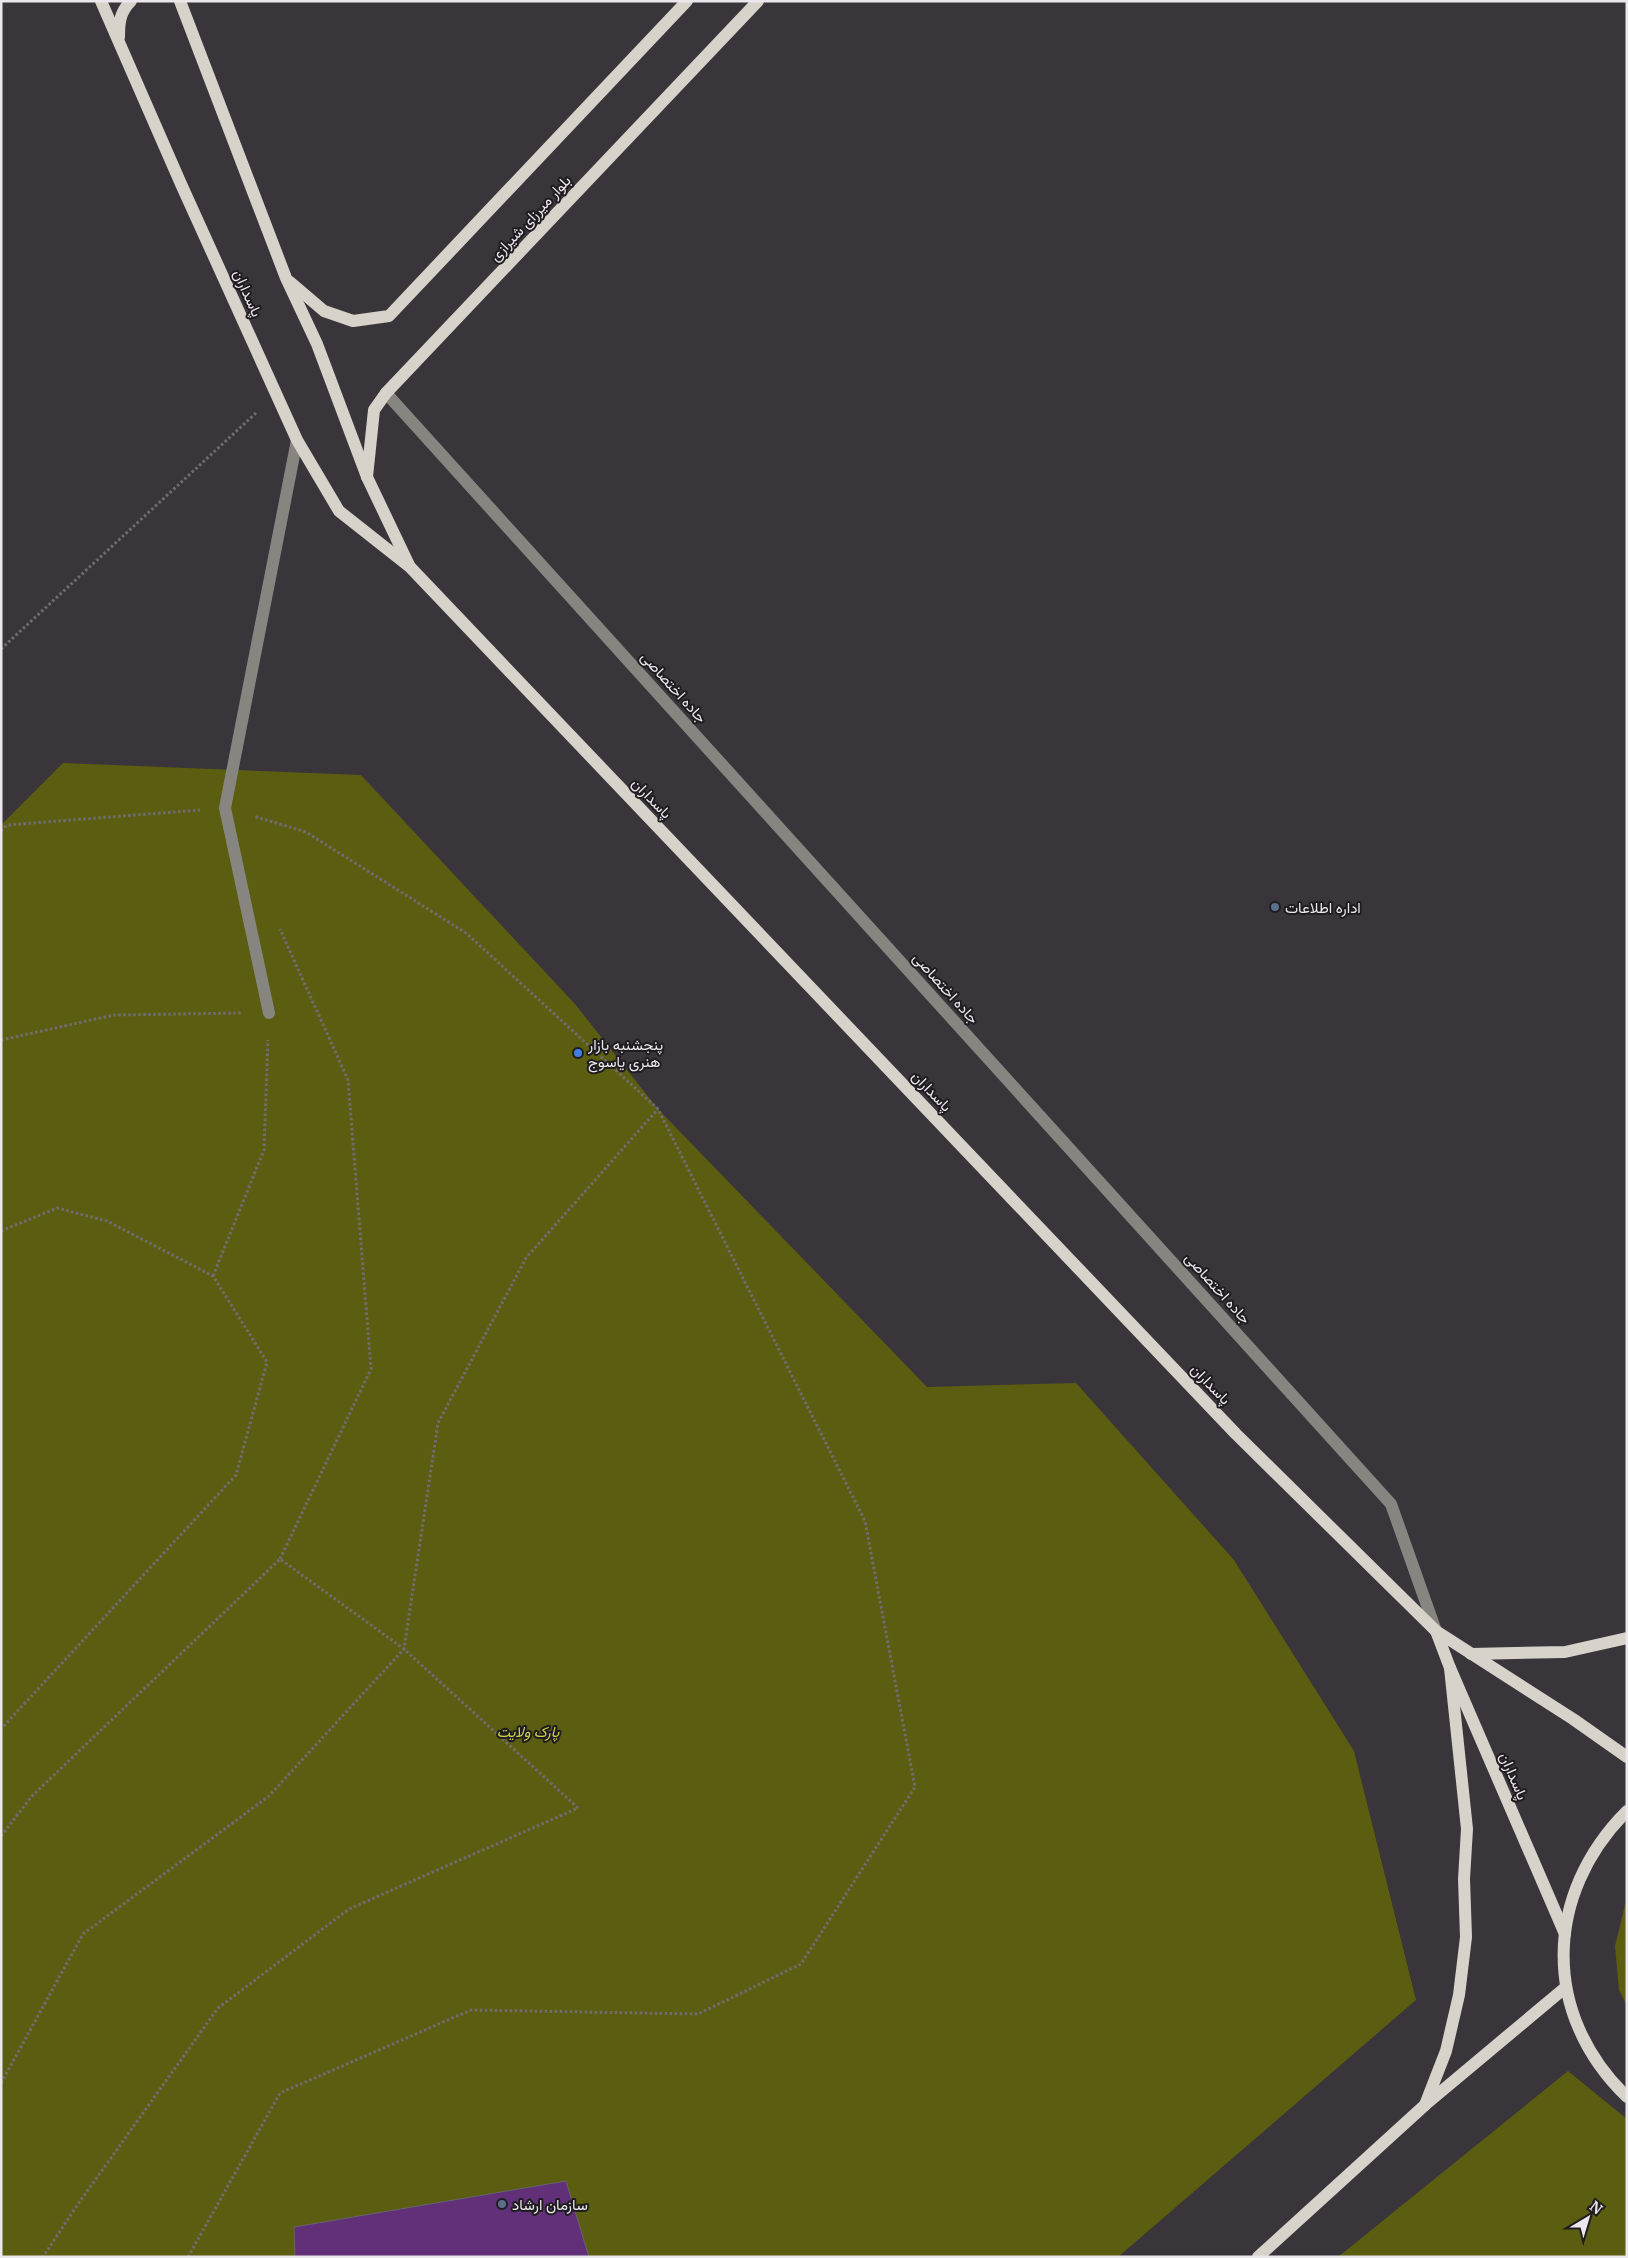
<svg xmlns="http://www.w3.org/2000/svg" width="1628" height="2258" font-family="Merriweather,Vazirmatn,serif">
<rect width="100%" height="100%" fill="#3a343b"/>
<g fill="#5b5d10">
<polygon points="63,763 361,775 575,1004 658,1109 927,1387 1076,1383 1234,1560 1354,1751 1416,2000 1118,2257 1,2257 1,825"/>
<polygon points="1627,1897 1627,2006 1619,1990 1615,1946"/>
<polygon points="1568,2071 1627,2119 1627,2257 1338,2257"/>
</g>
<polygon fill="#622f79" stroke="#69636c" points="566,2181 589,2257 295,2257 294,2227"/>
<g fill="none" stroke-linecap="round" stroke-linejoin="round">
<g stroke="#716c72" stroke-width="3" stroke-dasharray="2.5 2.5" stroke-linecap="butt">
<polyline points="1,649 256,413"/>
<polyline points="1,831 7,825 200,810"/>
<polyline points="1,1040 114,1015 243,1013"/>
<polyline points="1,1231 57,1208 107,1221 213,1276 267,1362 236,1475 1,1729"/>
<polyline points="213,1276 264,1150 268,1040"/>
<polyline points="280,1559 371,1369 348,1080 280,929"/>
<polyline points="1,1836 32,1796 280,1559 404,1649 578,1808 349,1909 218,2008 78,2204 43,2257"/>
<polyline points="1,2083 83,1934 269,1796 404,1649 438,1423 526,1258 658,1109"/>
<polyline points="188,2257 280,2093 471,2010 698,2014 801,1964 915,1787 865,1521 658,1109 466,933 306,832 253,816"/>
</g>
<g stroke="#878580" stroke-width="12">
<polyline points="386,393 1391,1504 1436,1631"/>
<polyline points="269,1013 225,808 297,440"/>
</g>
<g stroke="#d8d3ca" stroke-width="12">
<polyline points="101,1 181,184 297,440 339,511 410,567 1236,1434 1436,1631 1573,1719 1627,1757"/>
<polyline points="180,1 286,278 317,344 367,477 409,565"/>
<path d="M119,37C119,22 120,12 131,1"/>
<polyline points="290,282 324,311 353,321 389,316 687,1"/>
<polyline points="367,477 374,410 386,393 758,1"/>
<polyline points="1436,1631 1450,1668 1565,1934"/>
<polyline points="1471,1654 1565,1652 1627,1638"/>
<path d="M1627,1811C1544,1894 1541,2014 1627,2097"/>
<polyline points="1425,2105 1446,2051 1459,1995 1466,1937 1464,1879 1467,1829 1450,1668"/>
<polyline points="1258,2257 1425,2105 1566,1987"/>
</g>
</g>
<g fill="#5c6f8a" stroke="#1f1c20" stroke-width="2">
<circle cx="1275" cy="907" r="5"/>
<circle cx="502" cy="2204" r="5"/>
</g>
<circle fill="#3f7fe0" stroke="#1f1c20" stroke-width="2" cx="578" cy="1053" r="5"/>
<g text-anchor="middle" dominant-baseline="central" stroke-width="4" stroke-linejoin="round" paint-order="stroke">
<g font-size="15" fill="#ebe7ec" stroke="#1f1c20">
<text transform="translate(530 218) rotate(-47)">بلوار میرزای شیرازی</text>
<text transform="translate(248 293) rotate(66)">پاسداران</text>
<text transform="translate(674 687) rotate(48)">جاده اختصاصی</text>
<text transform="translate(652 798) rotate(46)">پاسداران</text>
<text transform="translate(946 988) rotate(48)">جاده اختصاصی</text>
<text transform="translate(932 1091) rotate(46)">پاسداران</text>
<text transform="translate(1218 1288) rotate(48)">جاده اختصاصی</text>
<text transform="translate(1211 1384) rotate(46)">پاسداران</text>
<text transform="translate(1514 1776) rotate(67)">پاسداران</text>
</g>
<g font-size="15" fill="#ebe7ec" stroke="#1f1c20" text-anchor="start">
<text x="1285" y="907">اداره اطلاعات</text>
<text x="588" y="1044">پنجشنبه بازار<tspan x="588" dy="17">هنری یاسوج</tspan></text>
<text x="512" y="2204">سازمان ارشاد</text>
</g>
<g font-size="15" font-style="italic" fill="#ced248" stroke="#1f1c20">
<text x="528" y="1731">پارک ولایت</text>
</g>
</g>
<rect width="1628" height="2258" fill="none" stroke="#ebe7ec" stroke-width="5"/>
<g transform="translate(1588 2218) rotate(38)" stroke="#1f1c20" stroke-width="4" paint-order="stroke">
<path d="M0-4L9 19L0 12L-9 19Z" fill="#ebe7ec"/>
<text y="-8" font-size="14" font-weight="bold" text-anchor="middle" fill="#ebe7ec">N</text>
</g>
</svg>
